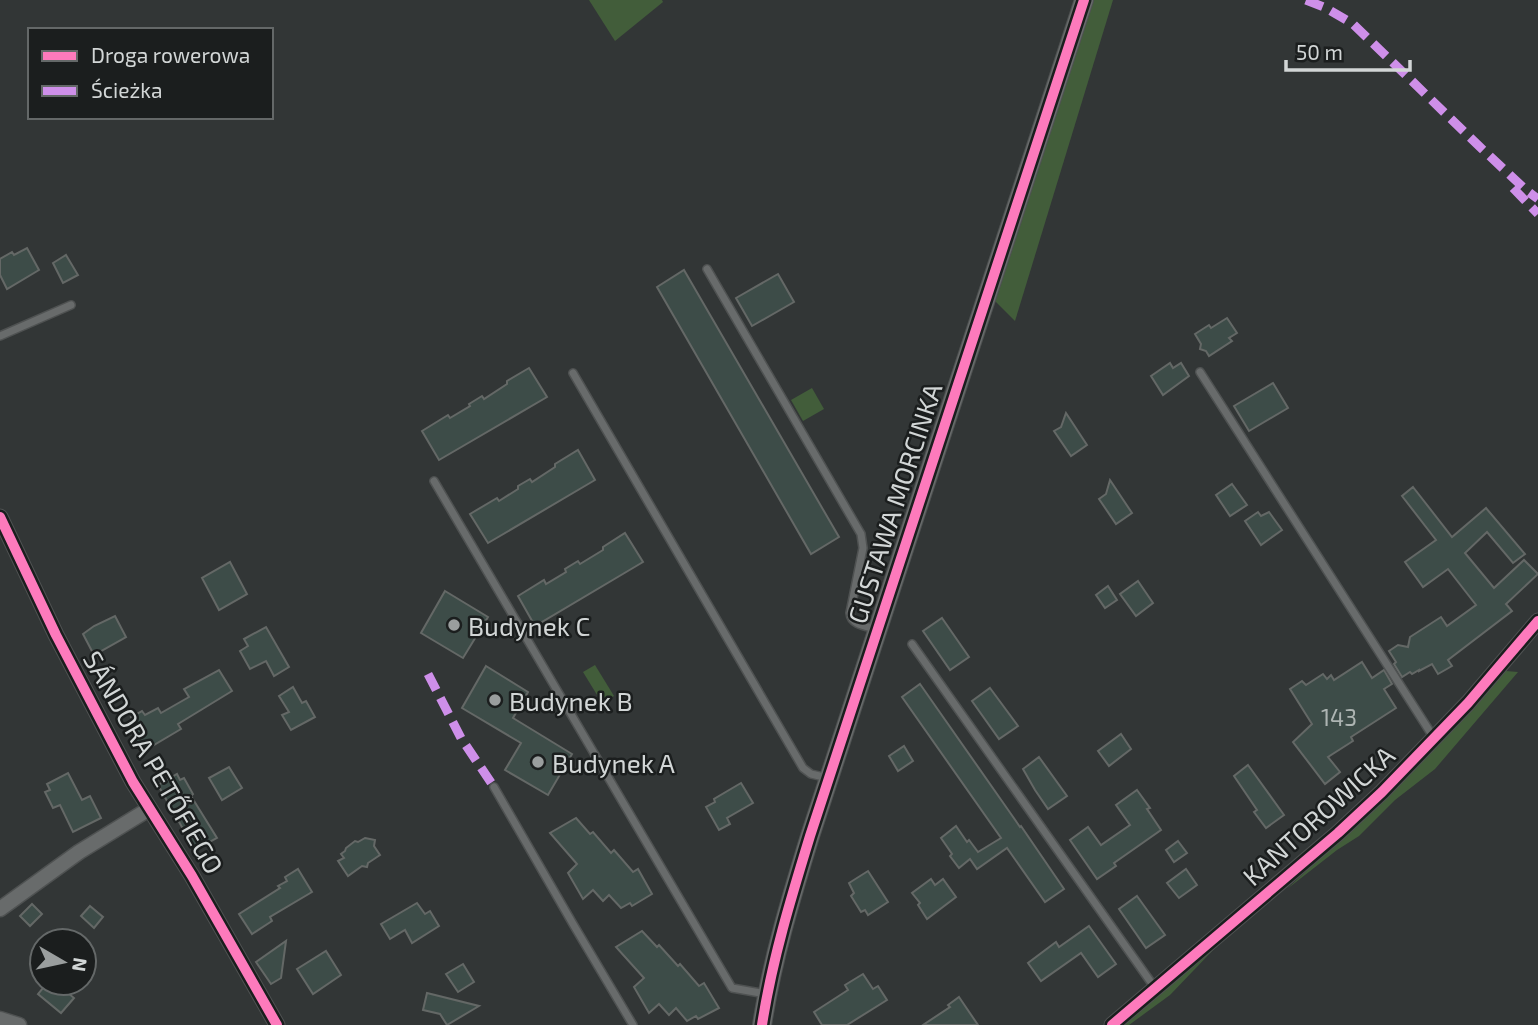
<svg xmlns="http://www.w3.org/2000/svg" width="1538" height="1025" font-family="'Exo 2',sans-serif">
<rect width="100%" height="100%" fill="#323636"/>
<g fill="#425d3a">
<polygon points="589,0 662,0 663,2 615,41"/>
<polygon points="1093,0 1113,0 1015,321 995,301"/>
<polygon points="812,388 824,409 803,421 791,400"/>
<polygon points="595,665 614,696 602,703 583,672"/>
<polygon points="1506,671 1518,672 1435,769 1395,800 1359,836 1337,850 1287,889 1417,767"/>
<polygon points="1216,947 1170,995 1129,1025 1123,1025"/>
</g>
<g fill="#3d4c48" stroke="#646866" stroke-width="2">
<polygon points="27,248 39,270 7,289 0,275 0,259 12,252 14,255"/>
<polygon points="66,255 78,275 63,283 53,263"/>
<polygon points="684,270 839,537 811,554 657,287"/>
<polygon points="778,274 794,302 752,326 736,298"/>
<polygon points="1227,318 1237,333 1229,338 1232,341 1209,356 1206,351 1200,349 1201,344 1195,334 1209,325 1211,328"/>
<polygon points="1170,363 1173,368 1181,363 1189,376 1163,395 1151,376"/>
<polygon points="529,368 547,397 439,460 422,431 448,415 450,418 470,406 469,404 482,396 484,399 507,384 507,381"/>
<polygon points="1273,383 1288,408 1249,431 1234,406"/>
<polygon points="1066,413 1087,445 1071,456 1054,431 1061,427"/>
<polygon points="578,450 595,480 488,543 470,514 497,498 499,501 518,489 518,486 530,479 532,482 555,467 555,464"/>
<polygon points="1110,480 1132,513 1116,524 1099,499 1106,494"/>
<polygon points="1232,484 1247,505 1230,516 1216,495"/>
<polygon points="1413,487 1452,537 1486,508 1525,554 1513,563 1487,532 1465,553 1494,588 1524,560 1538,574 1506,604 1512,611 1448,660 1452,666 1438,674 1432,664 1419,671 1419,670 1412,674 1410,672 1402,677 1394,664 1396,662 1389,651 1398,645 1408,647 1410,637 1441,617 1447,626 1476,605 1448,569 1423,587 1405,562 1436,540 1402,496"/>
<polygon points="1258,512 1261,516 1269,512 1282,530 1261,545 1245,521"/>
<polygon points="625,533 643,562 535,626 518,596 544,580 546,584 566,572 565,569 578,561 580,564 603,550 603,547"/>
<polygon points="230,562 247,594 219,610 202,578"/>
<polygon points="1138,581 1153,603 1136,616 1120,594"/>
<polygon points="1108,586 1117,600 1105,608 1096,595"/>
<polygon points="445,591 488,617 463,658 421,633"/>
<polygon points="115,616 126,637 94,655 83,634 94,626"/>
<polygon points="942,618 969,657 950,670 923,631"/>
<polygon points="266,627 289,667 274,676 266,661 250,669 240,651 248,646 244,639"/>
<polygon points="1362,662 1372,678 1384,670 1392,684 1384,689 1396,708 1351,737 1353,741 1328,757 1340,772 1325,784 1293,742 1312,724 1290,689 1302,681 1306,685 1323,674 1327,679 1331,675 1334,680"/>
<polygon points="486,666 528,692 513,718 572,754 548,795 505,770 521,743 462,708"/>
<polygon points="219,670 232,691 178,724 181,729 142,752 134,738 136,736 130,726 135,723 131,717 142,711 145,715 158,708 161,713 189,697 184,689"/>
<polygon points="920,684 1011,814 1020,827 1021,826 1064,889 1045,902 1007,848 977,869 970,859 959,868 950,856 952,854 941,838 956,826 967,842 969,840 978,852 1001,838 902,697"/>
<polygon points="293,687 302,703 306,701 315,717 291,730 282,715 289,712 279,696"/>
<polygon points="990,688 1018,726 999,739 972,701"/>
<polygon points="1121,734 1131,749 1109,766 1098,751"/>
<polygon points="904,746 913,761 898,771 889,756"/>
<polygon points="1039,757 1067,796 1048,809 1035,790 1023,769"/>
<polygon points="1248,765 1284,815 1266,828 1254,812 1257,810 1234,776"/>
<polygon points="229,767 242,788 222,800 209,778"/>
<polygon points="68,773 82,800 90,796 101,818 73,832 60,805 53,808 45,792 50,790 47,784"/>
<polygon points="177,774 180,780 184,778 193,794 191,796 217,838 195,850 158,785"/>
<polygon points="741,783 753,803 727,818 730,824 719,830 706,807 715,802 714,799"/>
<polygon points="1137,790 1150,808 1147,809 1161,830 1114,863 1116,866 1097,879 1070,840 1088,827 1101,845 1130,825 1116,805"/>
<polygon points="576,818 590,834 593,832 611,853 614,850 633,872 638,869 652,894 632,906 630,903 621,908 609,895 603,901 593,890 583,899 568,873 577,864 550,833"/>
<polygon points="365,838 375,840 374,846 380,855 368,863 367,867 362,866 348,876 338,861 344,858 341,854 345,851 346,848 355,841 358,842"/>
<polygon points="1178,841 1187,853 1174,862 1166,850"/>
<polygon points="298,869 312,892 270,917 272,921 252,934 239,914 280,888 278,886 287,881 285,877"/>
<polygon points="1186,869 1197,885 1179,898 1167,883"/>
<polygon points="868,871 888,902 868,915 865,910 861,912 851,896 854,893 849,883"/>
<polygon points="931,879 935,885 943,879 956,897 927,919 918,905 920,903 912,893"/>
<polygon points="1137,896 1165,935 1146,948 1119,909"/>
<polygon points="417,903 425,914 430,911 439,926 412,943 405,930 390,939 381,924"/>
<polygon points="32,904 42,914 30,926 20,916"/>
<polygon points="90,906 103,917 94,928 81,916"/>
<polygon points="1089,926 1116,964 1098,977 1081,953 1041,981 1028,963 1056,942 1059,947"/>
<polygon points="642,931 657,947 659,945 678,966 680,964 699,986 704,983 719,1008 698,1019 696,1016 687,1021 676,1008 669,1015 659,1004 649,1013 634,987 644,978 616,947"/>
<polygon points="286,941 281,978 271,984 256,962"/>
<polygon points="326,951 341,975 313,994 297,969"/>
<polygon points="463,964 474,982 458,992 446,974"/>
<polygon points="863,974 873,989 878,986 887,1000 847,1025 822,1025 814,1012 848,990 845,985"/>
<polygon points="47,983 56,983 74,998 61,1013 38,994"/>
<polygon points="427,993 479,1006 447,1025 440,1014 423,1010"/>
<polygon points="959,997 978,1025 923,1025 950,1007 948,1005"/>
</g>
<g fill="none" stroke-linecap="round" stroke-linejoin="round">
<g stroke="#4f5252" stroke-width="10">
<g id="service">
<path d="M707,269L861,534L863,548L850,613C851,625 866,626 876,629"/>
<polyline points="0,336 71,305"/>
<polyline points="1200,372 1434,738"/>
<polyline points="573,373 803,768 811,774 828,778"/>
<polyline points="434,481 732,988 766,994"/>
<polyline points="912,644 1155,988"/>
<polyline points="494,787 573,924 633,1025"/>
</g>
</g>
<g stroke="#4f5252" stroke-width="17">
<g id="minor">
<polyline points="0,517 56,635 133,782 192,876 277,1025"/>
<polyline points="0,909 79,852 149,809"/>
<polyline points="0,1019 19,1025"/>
<polyline points="1112,1025 1338,833 1382,792 1468,703 1538,621"/>
</g>
</g>
<g stroke="#4f5252" stroke-width="20">
<path id="tertiary" d="M762,1025C772,960 791,898 810,836L1084,0"/>
</g>
<use href="#service" stroke="#686b6b" stroke-width="7"/>
<use href="#minor" stroke="#686b6b" stroke-width="14"/>
<use href="#tertiary" stroke="#686b6b" stroke-width="18"/>
<g stroke="#ce8fe9" stroke-width="9" stroke-dasharray="18 9" stroke-linecap="butt">
<polyline points="1306,0 1326,8 1353,24 1480,147 1526,190 1538,199"/>
<polyline points="1513,188 1538,214"/>
<polyline points="428,674 461,738 494,787"/>
</g>
<g stroke="#1b1e1e" stroke-width="15">
<g id="cycleway">
<polyline points="0,517 56,635 133,782 192,876 277,1025"/>
<path d="M762,1025C772,960 791,898 810,836L1084,0"/>
<polyline points="1112,1025 1338,833 1382,792 1468,703 1538,621"/>
</g>
</g>
<use href="#cycleway" stroke="#fd7abc" stroke-width="10"/>
</g>
<g fill="#9a9e9e" stroke="#1b1e1e" stroke-width="2.5">
<circle cx="454" cy="625" r="7"/>
<circle cx="495" cy="700" r="7"/>
<circle cx="538" cy="762" r="7"/>
</g>
<g text-anchor="middle" dominant-baseline="central" stroke-width="5" stroke-linejoin="round" paint-order="stroke">
<g font-size="23" fill="#adb4b2">
<text x="1339" y="717">143</text>
</g>
<g font-size="26" fill="#d2d6d6" stroke="#1b1e1e">
<text transform="translate(894 503) rotate(-72)">GUSTAWA MORCINKA</text>
<text transform="translate(154 762) rotate(60)">SÁNDORA PETŐFIEGO</text>
<text transform="translate(1318 815) rotate(-42)">KANTOROWICKA</text>
</g>
<g font-size="26" fill="#d2d6d6" stroke="#1b1e1e" text-anchor="start">
<text x="468" y="625">Budynek C</text>
<text x="509" y="700">Budynek B</text>
<text x="552" y="762">Budynek A</text>
</g>
</g>
<rect x="28" y="28" width="245" height="91" fill="#1b1e1e" stroke="#646868" stroke-width="2"/>
<rect x="42" y="51" width="35" height="10" fill="#fd7abc" stroke="#646868" stroke-width="2"/>
<text x="91" y="63" font-size="21" fill="#d2d6d6">Droga rowerowa</text>
<rect x="42" y="86" width="35" height="10" fill="#ce8fe9" stroke="#646868" stroke-width="2"/>
<text x="91" y="98" font-size="21" fill="#d2d6d6">Ścieżka</text>
<g transform="translate(63 962) rotate(99)"><circle r="33" fill="#1b1e1e" stroke="#646868" stroke-width="2"/>
<path d="M0-5L12 26L0 18L-12 26Z" fill="#9a9e9e"/>
<text y="-10" font-size="19" font-weight="bold" text-anchor="middle" fill="#d2d6d6">N</text>
</g>
<path d="M1286 60v10h124v-10" fill="none" stroke="#d2d6d6" stroke-width="3.5"/>
<text x="1296" y="60" font-size="21" fill="#d2d6d6" stroke="#1b1e1e" stroke-width="5" paint-order="stroke">50 m</text>
</svg>
